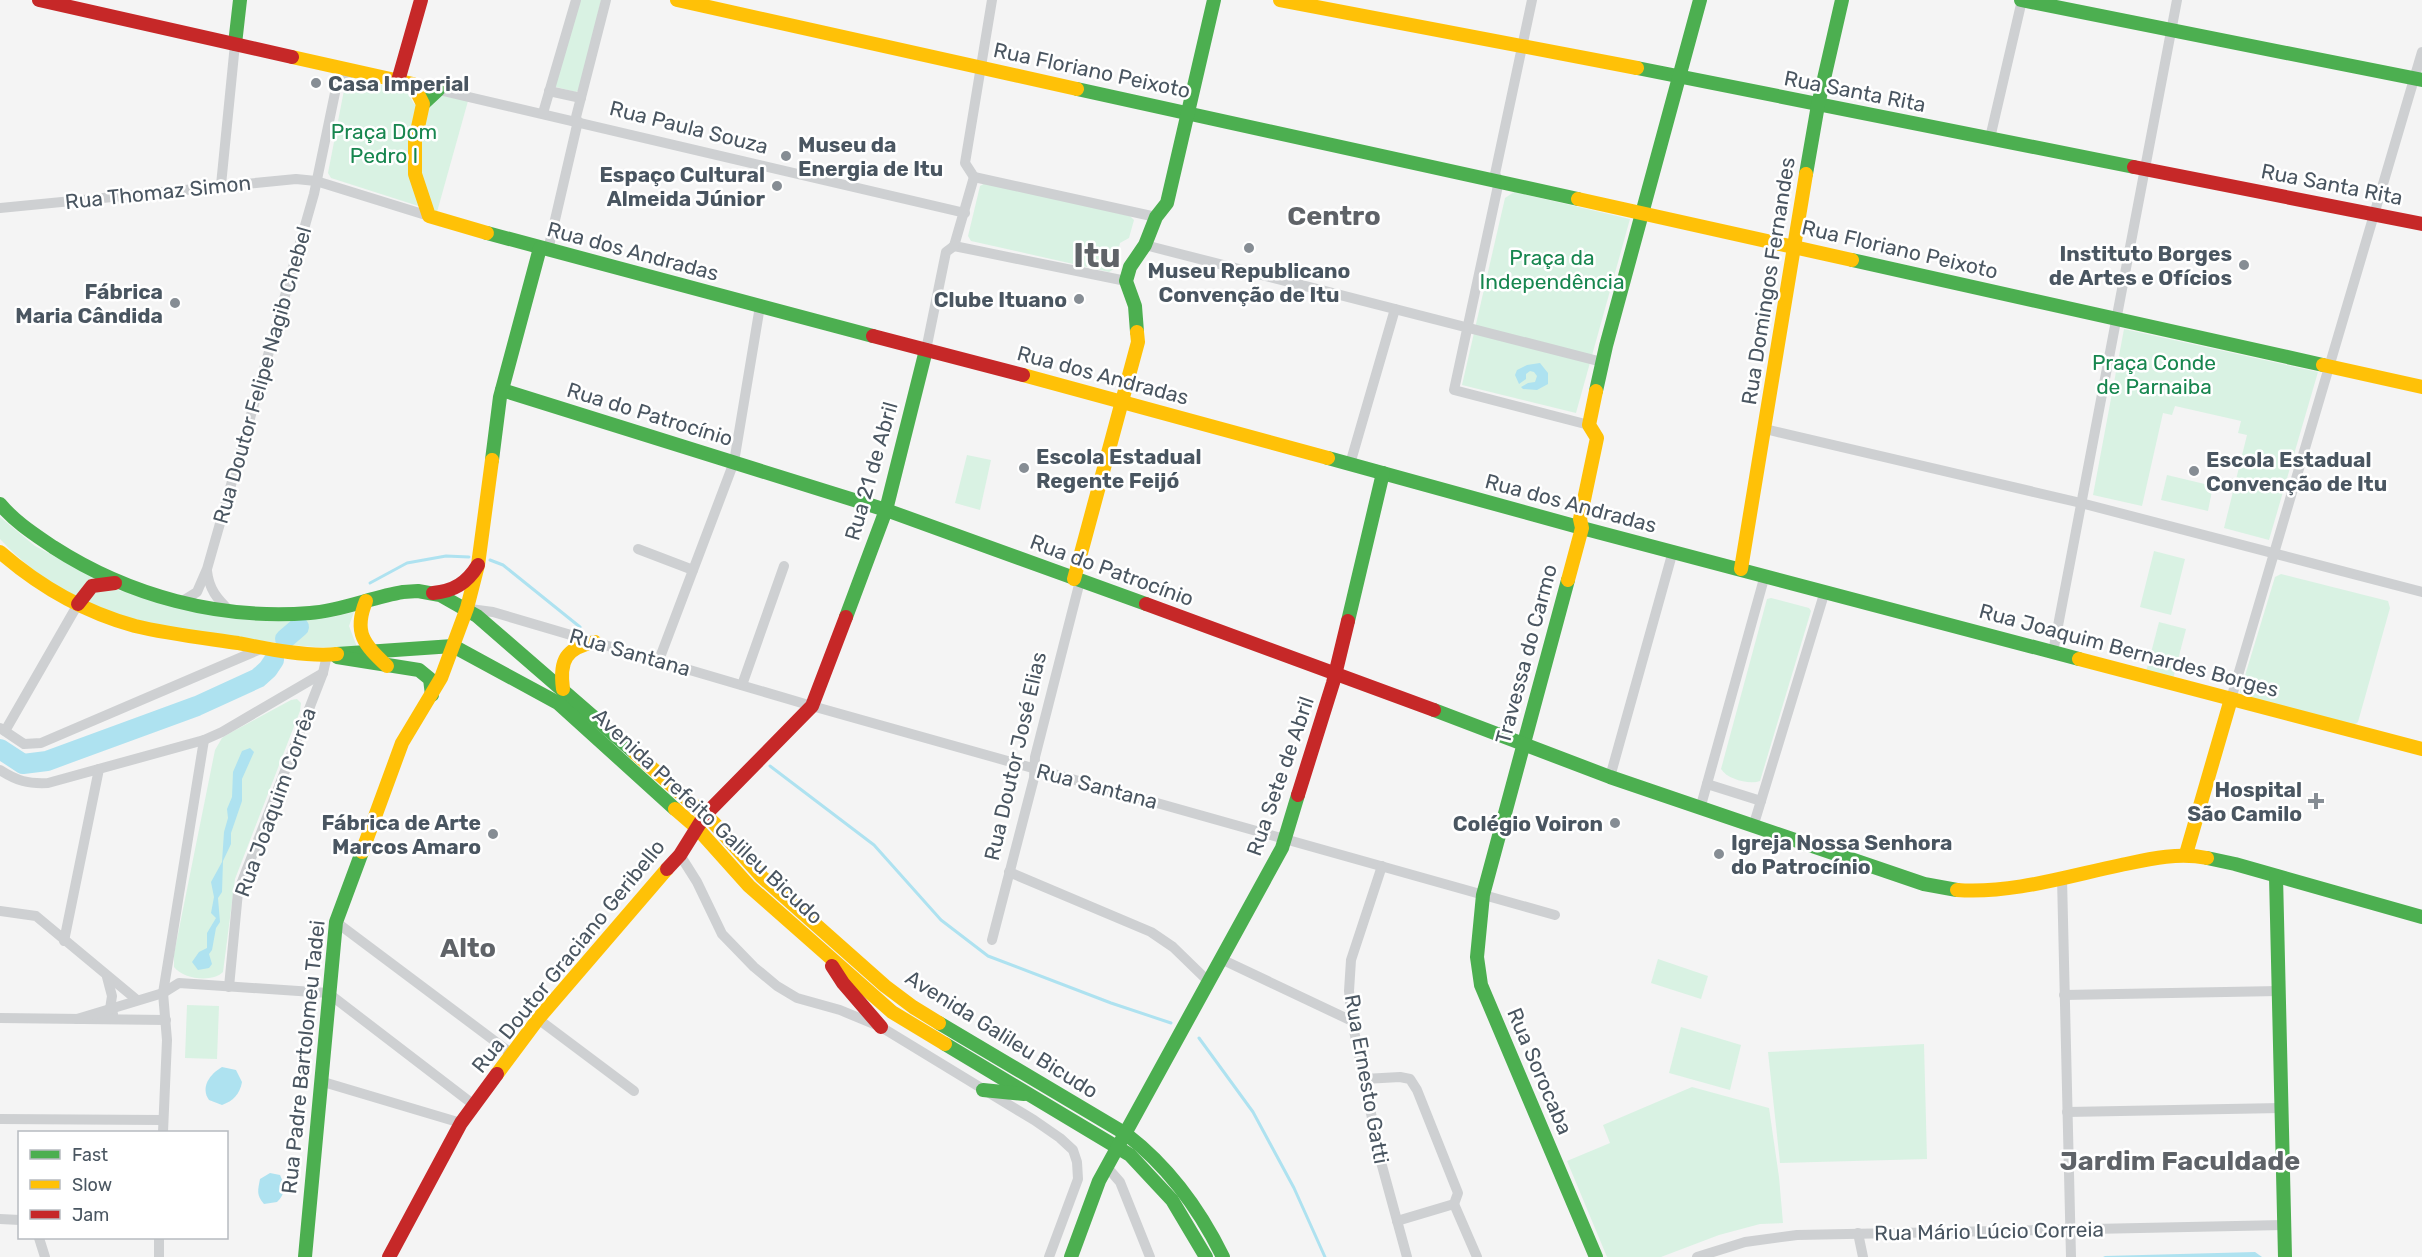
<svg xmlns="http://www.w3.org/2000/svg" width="2422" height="1257" font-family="Rubik,sans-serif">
<rect width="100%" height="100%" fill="#f4f4f4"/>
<g fill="#d9f2e3">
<polygon points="579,0 601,0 580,90 576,92 556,87 555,84"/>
<polygon points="353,79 406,90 414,104 429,107 439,95 468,101 437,212 331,178 328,173 345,85"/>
<polygon points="987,182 1130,216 1134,220 1129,238 1120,243 1114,269 1109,272 971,241 968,236 980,186"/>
<polygon points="1514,192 1630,219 1576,413 1462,385 1505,198"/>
<polygon points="2124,329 2318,372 2269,540 2224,528 2247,435 2238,433 2241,421 2175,406 2172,415 2163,413 2142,506 2093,495"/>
<polygon points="967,455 991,460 980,510 955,503"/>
<polygon points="2167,475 2213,486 2208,511 2161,500"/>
<path d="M0,517L35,546L120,591L333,617L354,612L349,626L357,647C320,650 285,644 248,639C217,635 183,634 153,626C96,611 40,583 0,539Z"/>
<polygon points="2154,551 2185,559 2171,615 2140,607"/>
<polygon points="2281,574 2388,601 2390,608 2358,722 2352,726 2243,696 2240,692 2275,577"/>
<path d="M1771,598L1809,608L1811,611L1760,781C1749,785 1727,779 1721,769L1767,599Z"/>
<polygon points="2159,622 2186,629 2173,679 2146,672"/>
<path d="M297,699L301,703L300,711L235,879L223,972C212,983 183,979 174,967V954L215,750L222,738L230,733L291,700Z"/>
<polygon points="1658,959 1708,976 1701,999 1651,983"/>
<polygon points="187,1005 219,1006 217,1059 185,1058"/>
<polygon points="1681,1027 1741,1045 1730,1090 1669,1073"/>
<polygon points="1924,1044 1927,1159 1780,1163 1768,1052"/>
<polygon points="1692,1087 1769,1108 1779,1177 1783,1223 1760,1224 1719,1235 1661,1257 1607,1257 1567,1161 1610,1143 1603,1125"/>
</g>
<g fill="#aee2f0">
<polygon points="1540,363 1548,373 1548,384 1537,390 1523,389 1521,387 1528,383 1535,382 1537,376 1534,372 1530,371 1526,374 1526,379 1519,384 1515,375 1517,370 1527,365"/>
<polygon points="250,748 254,752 242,779 242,801 231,833 231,844 223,861 222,892 218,898 220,922 216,928 212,950 209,954 212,964 209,968 198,970 192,962 199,952 207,948 207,933 216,918 211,913 214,897 211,882 222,862 224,832 228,818 227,809 232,797 233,772 242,751"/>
<path d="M222,1067L236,1070L242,1082C240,1094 233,1101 222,1105L209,1100C200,1087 210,1074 222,1067Z"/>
<path d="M270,1173L280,1175C285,1185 286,1194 277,1202L264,1204C256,1195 258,1190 260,1179Z"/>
<polygon points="2255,1252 2262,1257 2103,1257 2105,1256"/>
</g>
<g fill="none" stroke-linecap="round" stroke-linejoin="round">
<g stroke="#aee2f0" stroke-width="3">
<polyline points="490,560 503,565 580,627"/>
<polyline points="370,583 407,563 446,556 469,557"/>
<polyline points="770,766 874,845 941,920 988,956 1111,1003 1171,1023"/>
<polyline points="1199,1038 1253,1112 1294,1188 1325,1257"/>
</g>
<g stroke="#aee2f0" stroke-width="20">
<polyline points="285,639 299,627"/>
<polyline points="0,749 23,764 47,761 197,706 258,678 268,669 274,660"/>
</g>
<g stroke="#ced0d2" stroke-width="10">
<polyline points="1532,0 1495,174 1499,181 1454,390 1589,425"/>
<polyline points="413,84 965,213"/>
<polyline points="549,91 581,98"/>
<polyline points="543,113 576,0"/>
<polyline points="575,121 606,0"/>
<polyline points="1990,138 2022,0"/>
<polyline points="974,177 1156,217"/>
<polyline points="974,177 965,163 992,0"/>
<polyline points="221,185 235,44"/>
<polyline points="0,208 296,179 316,181 429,216"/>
<polyline points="1145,245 1602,362"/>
<polyline points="954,246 1126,281"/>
<polyline points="954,246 974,177"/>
<polyline points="548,250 578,121"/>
<polyline points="926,350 946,252 954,246"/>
<polyline points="1765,429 2081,503 2422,592"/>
<polyline points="1350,464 1395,309"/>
<polyline points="638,549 693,570"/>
<path d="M207,571C209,589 217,599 230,611"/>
<polyline points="181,602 197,592 207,569 314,194 336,88 342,79 353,71"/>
<polyline points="470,609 493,612 812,706 1555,915"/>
<polyline points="2053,652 2177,0"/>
<polyline points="659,660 734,462 760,306"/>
<polyline points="742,685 784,566"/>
<polyline points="2231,699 2422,52"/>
<polyline points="0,728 24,744 41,743 263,648"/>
<polyline points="5,731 78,604"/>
<path d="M0,770C17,781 28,784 48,783L204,740L222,732L323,673"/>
<polyline points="1610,777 1673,551"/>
<polyline points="1707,784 1761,801"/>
<polyline points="1700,809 1765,575"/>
<polyline points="1753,827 1825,591"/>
<polyline points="680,855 697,882 722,934 754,967 777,986 797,998 840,1010 881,1027 1034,1120 1060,1138 1073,1150 1077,1162 1078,1179 1049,1257"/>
<polyline points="1382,866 1351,960 1349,991 1352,1021 1381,1162 1407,1257"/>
<polyline points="1009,872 1151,932 1173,947 1208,981"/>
<polyline points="2062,878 2071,1257"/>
<polyline points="0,911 36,916 137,1000"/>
<polyline points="336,922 512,1054"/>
<polyline points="992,940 1034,778 1035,757 1080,581"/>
<polyline points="64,941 99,769"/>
<polyline points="1221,959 1352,1021"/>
<polyline points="107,977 112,996 110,1009 113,1014"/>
<polyline points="229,987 238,892 323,673 327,655"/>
<polyline points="2064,995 2279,991"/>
<polyline points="0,1018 166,1020"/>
<polyline points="77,1019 163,993 179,983 328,993 474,1105"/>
<polyline points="538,1019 634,1091"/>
<polyline points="1364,1079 1400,1077 1410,1079 1417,1090 1458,1193 1454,1204 1397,1221"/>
<polyline points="320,1081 461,1123"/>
<polyline points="2067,1112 2281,1108"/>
<polyline points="0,1119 163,1120"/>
<polyline points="163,1132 167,1040 163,993 204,740"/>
<polyline points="1106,1166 1120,1182 1150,1257"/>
<polyline points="1454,1204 1477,1257"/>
<polyline points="0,1219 20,1220"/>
<polyline points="1858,1233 1863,1257"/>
<polyline points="39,1238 45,1257"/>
<polyline points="159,1257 159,1238"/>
<polyline points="1697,1257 1745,1242 1797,1235 2284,1225"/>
</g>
<g stroke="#4caf50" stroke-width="14">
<polyline points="2021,0 2422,80"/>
<polyline points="235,44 240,0"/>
<polyline points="1637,68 2134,167"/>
<polyline points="1077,89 1578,199"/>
<polyline points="423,104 438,90"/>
<polyline points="1806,174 1818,105 1842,0"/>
<polyline points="487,233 873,336"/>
<polyline points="1852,260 2323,365"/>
<polyline points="1137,332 1135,306 1126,281 1130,267 1145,245 1156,217 1167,203 1214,0"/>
<polyline points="502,390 886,510 1146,604"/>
<polyline points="1596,391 1606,346 1700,0"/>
<polyline points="1328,458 1582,528 2079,659"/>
<polyline points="492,460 500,397 540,248"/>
<path d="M0,504C15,522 34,534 53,547C129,596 219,620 310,613C341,611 372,597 403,592L418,591L440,595L477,616L635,753"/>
<polyline points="1568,580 1483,895 1477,957 1481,985 1596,1257"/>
<polyline points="846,617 886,510 926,350"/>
<polyline points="1348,621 1383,473"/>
<polyline points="337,654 453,646 558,703 675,809"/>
<polyline points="337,657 419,670 430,679 432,695"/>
<polyline points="1434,710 1610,777 1924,884 1957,890"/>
<polyline points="2207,858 2235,864 2422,917"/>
<polyline points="2276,876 2285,1257"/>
<path d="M939,1023L1126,1134C1169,1167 1199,1208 1223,1257"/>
<polyline points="945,1044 1130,1155 1172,1200 1206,1257"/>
<polyline points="983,1090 1024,1094"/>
<polyline points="305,1257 336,922 362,852"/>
<polyline points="1071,1257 1099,1181 1282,848 1298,795"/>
</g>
<g stroke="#ffc107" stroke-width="14">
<polyline points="677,0 1077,89"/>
<polyline points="1280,0 1637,68"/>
<polyline points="292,57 413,84 423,104 415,141 415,174 429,216 487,233"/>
<polyline points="1578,199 1852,260"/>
<polyline points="2323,365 2422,387"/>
<polyline points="1023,375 1328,458"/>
<path d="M0,552C39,586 84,612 135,626C168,634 204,638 238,643C268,649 307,657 337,654"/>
<polyline points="1741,569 1806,174"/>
<polyline points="1074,579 1138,342 1137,332"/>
<polyline points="1568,580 1582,528 1580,519 1597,438 1589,425 1596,391"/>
<path d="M366,601C353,633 364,644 387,666"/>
<polyline points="2079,659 2422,749"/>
<path d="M563,689C559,660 566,648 595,642"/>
<polyline points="635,753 714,823 762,877 885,986 913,1007 939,1023"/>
<polyline points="675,809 697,828 749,886 892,1012 945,1044"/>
<polyline points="362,852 402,743 441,678 467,608 478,565 492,460"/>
<polyline points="2186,854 2231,699"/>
<path d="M1957,890C2012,894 2068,876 2121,865C2149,859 2178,852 2207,858"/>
<polyline points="497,1074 538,1019 667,869"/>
</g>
<g stroke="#c62828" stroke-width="14">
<polyline points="39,0 292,57"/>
<polyline points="398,81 421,0"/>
<polyline points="2134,167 2422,224"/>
<polyline points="873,336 1023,375"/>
<path d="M433,593C454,591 467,583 478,565"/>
<polyline points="78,604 92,586 115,583"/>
<polyline points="1146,604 1434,710"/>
<polyline points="1298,795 1333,683 1348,621"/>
<polyline points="667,869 680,855 705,815 812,706 846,617"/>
<polyline points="832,966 843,983 881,1027"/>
<polyline points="389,1257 461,1123 497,1074"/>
</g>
</g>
<g fill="#868d94" stroke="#fff" stroke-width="2">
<circle cx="316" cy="83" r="6"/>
<circle cx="786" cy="156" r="6"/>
<circle cx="777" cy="186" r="6"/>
<circle cx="1249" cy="248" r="6"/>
<circle cx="2244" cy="265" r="6"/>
<circle cx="1079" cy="299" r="6"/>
<circle cx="175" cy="303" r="6"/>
<circle cx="1024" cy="468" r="6"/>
<circle cx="2194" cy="471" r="6"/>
<path d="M2313 792h6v6h6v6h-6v6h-6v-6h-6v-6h6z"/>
<circle cx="1615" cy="823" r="6"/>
<circle cx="493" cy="834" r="6"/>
<circle cx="1719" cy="854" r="6"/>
</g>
<g text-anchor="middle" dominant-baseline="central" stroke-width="5" stroke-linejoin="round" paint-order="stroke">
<g font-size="21" fill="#4a5661" stroke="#fff">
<text transform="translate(1092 70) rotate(12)">Rua Floriano Peixoto</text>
<text transform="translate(1855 91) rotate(11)">Rua Santa Rita</text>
<text transform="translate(689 127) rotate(14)">Rua Paula Souza</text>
<text transform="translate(2332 184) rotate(11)">Rua Santa Rita</text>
<text transform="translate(158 192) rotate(-6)">Rua Thomaz Simon</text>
<text transform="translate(1900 249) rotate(13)">Rua Floriano Peixoto</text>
<text transform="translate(633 251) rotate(15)">Rua dos Andradas</text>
<text transform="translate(1768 281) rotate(-81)">Rua Domingos Fernandes</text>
<text transform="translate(262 375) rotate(-74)">Rua Doutor Felipe Nagib Chebel</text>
<text transform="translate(1103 375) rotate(15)">Rua dos Andradas</text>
<text transform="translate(650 414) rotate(17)">Rua do Patrocínio</text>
<text transform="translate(871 471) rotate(-74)">Rua 21 de Abril</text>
<text transform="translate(1571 503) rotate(15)">Rua dos Andradas</text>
<text transform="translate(1112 570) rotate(20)">Rua do Patrocínio</text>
<text transform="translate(2129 650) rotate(15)">Rua Joaquim Bernardes Borges</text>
<text transform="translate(630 652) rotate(16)">Rua Santana</text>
<text transform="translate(1526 654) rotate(-75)">Travessa do Carmo</text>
<text transform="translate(1015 756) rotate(-77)">Rua Doutor José Elias</text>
<text transform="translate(1280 776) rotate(-71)">Rua Sete de Abril</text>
<text transform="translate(1097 786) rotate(15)">Rua Santana</text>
<text transform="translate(275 802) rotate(-70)">Rua Joaquim Corrêa</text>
<text transform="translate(708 816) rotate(43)">Avenida Prefeito Galileu Bicudo</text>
<text transform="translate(568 956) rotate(-51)">Rua Doutor Graciano Geribello</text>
<text transform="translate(1002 1034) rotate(32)">Avenida Galileu Bicudo</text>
<text transform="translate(303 1057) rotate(-84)">Rua Padre Bartolomeu Tadei</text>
<text transform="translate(1540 1071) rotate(67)">Rua Sorocaba</text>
<text transform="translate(1367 1079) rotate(80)">Rua Ernesto Gatti</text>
<text transform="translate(1989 1231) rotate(-1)">Rua Mário Lúcio Correia</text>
</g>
<g font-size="21" font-weight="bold" fill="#4a5661" stroke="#fff" text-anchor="end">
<text x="328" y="83" text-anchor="start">Casa Imperial</text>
<text x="798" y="144" text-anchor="start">Museu da<tspan x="798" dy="24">Energia de Itu</tspan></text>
<text x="765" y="174">Espaço Cultural<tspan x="765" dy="24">Almeida Júnior</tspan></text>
<text x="2232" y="253">Instituto Borges<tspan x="2232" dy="24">de Artes e Ofícios</tspan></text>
<text x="1249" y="270" text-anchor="middle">Museu Republicano<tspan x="1249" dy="24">Convenção de Itu</tspan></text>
<text x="163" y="291">Fábrica<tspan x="163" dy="24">Maria Cândida</tspan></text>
<text x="1067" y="299">Clube Ituano</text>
<text x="1036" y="456" text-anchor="start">Escola Estadual<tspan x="1036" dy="24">Regente Feijó</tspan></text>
<text x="2206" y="459" text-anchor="start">Escola Estadual<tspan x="2206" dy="24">Convenção de Itu</tspan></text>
<text x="2302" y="789">Hospital<tspan x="2302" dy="24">São Camilo</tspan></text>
<text x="481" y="822">Fábrica de Arte<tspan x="481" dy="24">Marcos Amaro</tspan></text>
<text x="1603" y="823">Colégio Voiron</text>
<text x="1731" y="842" text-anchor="start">Igreja Nossa Senhora<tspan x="1731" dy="24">do Patrocínio</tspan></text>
</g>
<g font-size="21" fill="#17864f" stroke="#fff">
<text x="384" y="131">Praça Dom<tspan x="384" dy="24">Pedro I</tspan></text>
<text x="1552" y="257">Praça da<tspan x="1552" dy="24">Independência</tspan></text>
<text x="2154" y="362">Praça Conde<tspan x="2154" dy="24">de Parnaiba</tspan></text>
</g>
<g font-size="27" font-weight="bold" fill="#5f6368" stroke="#fff">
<text x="1334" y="216">Centro</text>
<text x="468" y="948">Alto</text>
<text x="2180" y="1161">Jardim Faculdade</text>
</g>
<g font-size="33" font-weight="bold" fill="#5f6368" stroke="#fff">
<text x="1097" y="255">Itu</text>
</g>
</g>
<rect x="18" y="1131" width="210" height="108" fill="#ffffff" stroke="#b7bbc0" stroke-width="1.5"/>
<rect x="30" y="1150" width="30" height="9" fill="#4caf50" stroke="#b7bbc0" stroke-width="1.5"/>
<text x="72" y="1161" font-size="18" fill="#4a5661">Fast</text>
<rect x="30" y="1180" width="30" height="9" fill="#ffc107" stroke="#b7bbc0" stroke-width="1.5"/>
<text x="72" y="1191" font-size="18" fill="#4a5661">Slow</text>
<rect x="30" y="1210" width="30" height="9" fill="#c62828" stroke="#b7bbc0" stroke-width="1.5"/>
<text x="72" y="1221" font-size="18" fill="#4a5661">Jam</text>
</svg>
